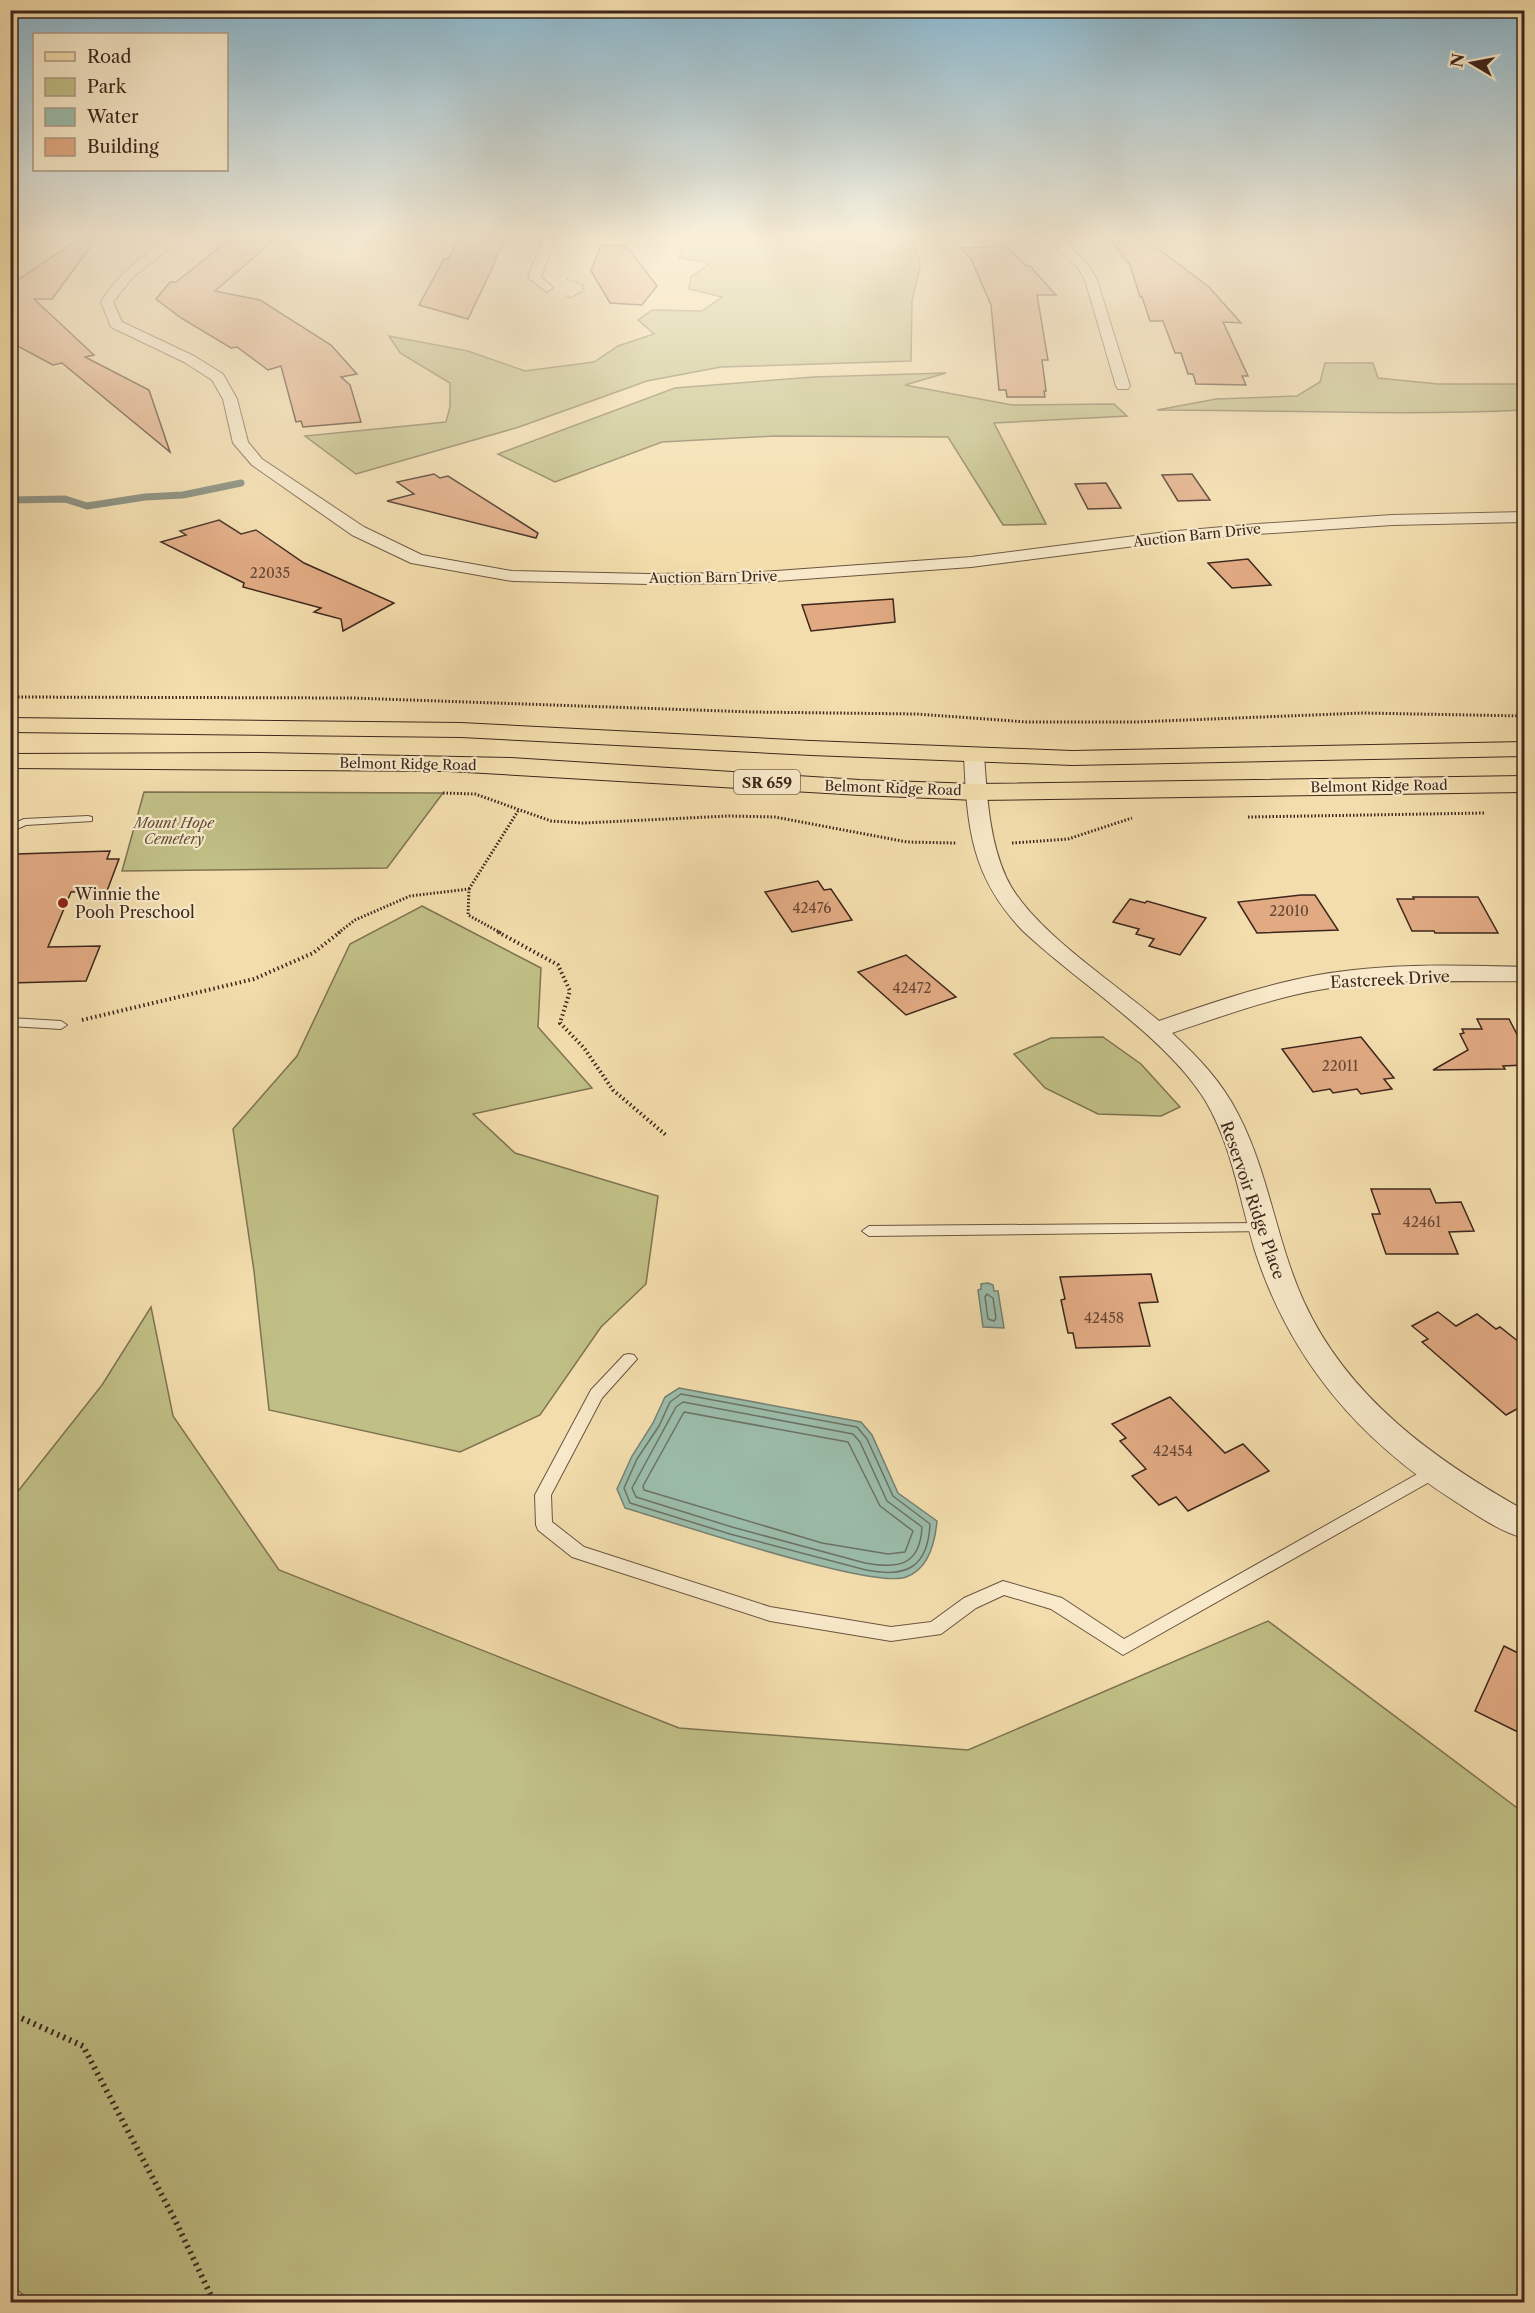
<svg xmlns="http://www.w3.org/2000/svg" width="1535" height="2313" font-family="'Libre Caslon Text',serif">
<rect width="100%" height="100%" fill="#f3ddac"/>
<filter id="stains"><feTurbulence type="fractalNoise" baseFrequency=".00333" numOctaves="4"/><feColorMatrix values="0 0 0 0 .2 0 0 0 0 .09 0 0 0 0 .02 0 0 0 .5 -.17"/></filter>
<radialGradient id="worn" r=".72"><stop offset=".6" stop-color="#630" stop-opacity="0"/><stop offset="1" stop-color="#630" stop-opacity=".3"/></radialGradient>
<g fill="#c0bf86" stroke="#7f7352" stroke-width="1.5">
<polygon points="692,238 914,238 920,266 912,301 911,361 721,367 647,381 519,427 356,474 305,436 446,422 450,407 450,383 400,353 389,336 468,351 525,371 594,362 618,346 654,334 638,320 652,310 702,311 722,297 689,289 691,277 710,263 679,258 686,240"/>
<path d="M1325,363H1373L1378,378L1438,384H1522L1521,394H1524V410C1402,416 1280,410 1157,410L1216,399L1297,396L1320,382Z"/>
<polygon points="946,373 905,385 1012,405 1114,404 1127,416 994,423 1046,524 1003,525 948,437 774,436 662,442 555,482 498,454 675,388 814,377"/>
<polygon points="144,792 443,793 387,868 122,871"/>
<polygon points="422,906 541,968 538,1027 592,1088 473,1114 515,1153 658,1196 646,1284 601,1327 540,1415 460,1452 269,1410 254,1271 233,1129 297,1056 350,944"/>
<polygon points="1103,1037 1141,1064 1180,1107 1161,1116 1098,1114 1045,1088 1014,1054 1051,1038"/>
<polygon points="151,1307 173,1416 279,1570 679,1728 968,1750 1268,1621 1524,1813 1524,2302 32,2302 10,2284 11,1500 102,1385"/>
</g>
<g fill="#9bbcaa" stroke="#768072" stroke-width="1.5">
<polygon points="988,1283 993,1285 994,1291 998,1291 1004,1328 983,1327 978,1290 981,1289 981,1284"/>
<path d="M679,1388L861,1422L872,1435L898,1493L937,1521C935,1543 929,1569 906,1577C873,1590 670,1521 625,1508L617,1489L632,1456L653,1423L665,1397Z"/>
</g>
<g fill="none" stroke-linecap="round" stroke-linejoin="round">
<g stroke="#6c7264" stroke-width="1.5">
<polygon points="987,1294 993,1298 996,1318 994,1321 988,1319 985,1297"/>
<path d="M681,1394L857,1427L867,1439L893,1496L930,1524C928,1568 906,1578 866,1570L730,1534L630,1503L624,1488L637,1459L659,1426L670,1402Z"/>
<path d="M683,1402L853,1434L860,1442L887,1501L922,1527C920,1566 898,1569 865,1563L732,1527L636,1497L632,1488L676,1407Z"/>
<polygon points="684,1412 848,1442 880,1506 913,1531 905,1552 888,1554 822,1543 644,1490 643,1486"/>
</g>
<polyline stroke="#768072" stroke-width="7" points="10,500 65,499 87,506 145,497 183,495 241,483"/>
</g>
<g fill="#e1aa83" stroke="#3e271d" stroke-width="1.5">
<polygon points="80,238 97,238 52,299 34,299 94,355 85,357 149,390 170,452 62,363 53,365 10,342 10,285"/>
<polygon points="460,238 506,238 495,258 497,258 468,319 419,305 444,259 448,259"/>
<polygon points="1145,239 1209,287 1241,323 1223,322 1248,376 1242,376 1246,385 1196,384 1193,374 1188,374 1181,353 1175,353 1163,321 1150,321 1142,297 1140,297 1130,265 1111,241"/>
<polygon points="229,240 273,241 215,291 260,300 331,345 357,374 341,377 350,385 361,422 303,427 301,421 296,422 281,366 268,370 237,347 231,348 181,318 156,299 170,282 176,282"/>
<polygon points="601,245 626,245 657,286 642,305 610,303 591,271"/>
<polygon points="1006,246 1027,266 1030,266 1056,295 1037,295 1048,360 1042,360 1046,391 1044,391 1045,397 1007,397 1006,390 999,390 991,305 971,259 961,248"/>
<polygon points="434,474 440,478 448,476 538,533 536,538 387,501 414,494 397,482"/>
<polygon points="1192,474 1210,500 1178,501 1162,475"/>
<polygon points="1106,483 1121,508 1088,509 1075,484"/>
<polygon points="219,520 241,534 256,530 304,563 394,603 343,631 341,619 314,612 321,608 243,587 244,583 161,542 186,535 180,531"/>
<polygon points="1248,559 1271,585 1232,588 1208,563"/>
<polygon points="893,599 895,622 811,631 802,605"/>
<polygon points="110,851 107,859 119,859 107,891 71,892 48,947 100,946 86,981 10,983 10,868 17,854"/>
<polygon points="818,881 824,890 831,889 852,920 792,932 765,892"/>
<polygon points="1301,895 1315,895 1338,930 1257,933 1238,902"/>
<polygon points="1413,897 1478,897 1498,933 1435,933 1434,931 1412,931 1397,899 1414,899"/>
<polygon points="1130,899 1145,903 1147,901 1206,918 1180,955 1149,946 1154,939 1136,934 1139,929 1113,922"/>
<polygon points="906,955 956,997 906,1015 858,972"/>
<polygon points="1477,1019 1509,1019 1524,1048 1524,1065 1503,1066 1505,1069 1433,1070 1468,1050 1460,1034 1464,1033 1462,1029 1482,1029"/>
<polygon points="1361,1037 1394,1078 1384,1079 1392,1089 1361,1094 1357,1089 1333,1093 1330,1089 1313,1092 1282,1049"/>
<polygon points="1371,1189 1430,1189 1436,1203 1461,1202 1474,1231 1449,1232 1458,1254 1386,1254 1372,1214 1380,1214"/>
<polygon points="1151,1274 1158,1302 1139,1303 1150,1346 1076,1348 1073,1333 1068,1333 1061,1300 1065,1299 1060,1277"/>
<polygon points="1438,1312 1456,1326 1477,1314 1496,1329 1500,1327 1524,1346 1524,1405 1506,1415 1422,1342 1428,1339 1412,1326"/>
<polygon points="1170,1397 1225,1453 1243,1444 1269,1471 1188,1511 1176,1497 1159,1505 1132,1476 1146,1469 1120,1441 1126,1438 1112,1424"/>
<polygon points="1504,1646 1524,1656 1524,1735 1475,1711"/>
</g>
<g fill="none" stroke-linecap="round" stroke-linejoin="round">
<g stroke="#6b5441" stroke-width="2">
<g id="lane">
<polygon points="88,816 92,817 92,821 26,825 10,832 10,825 24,819"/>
<polygon points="10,1018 61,1021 67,1025 61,1029 10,1026"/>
<polygon points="1262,1223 1267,1225 1269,1228 1267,1231 869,1236 862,1231 869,1226"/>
<polygon points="629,1354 634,1355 637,1359 602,1398 551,1495 552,1522 584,1547 770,1607 891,1627 931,1622 964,1598 1003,1581 1062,1598 1124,1639 1428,1468 1434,1466 1440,1468 1442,1472 1440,1476 1123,1655 1051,1609 1004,1595 976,1608 941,1634 891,1641 770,1621 572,1557 538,1530 536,1525 535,1495 591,1390 624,1355"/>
</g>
</g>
<g stroke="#6b5441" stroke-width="2">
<g id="street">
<path d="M168,238H182L133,277L113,302L122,322L194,356L223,374L237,399L248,442L262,459L364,527L422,555L512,571L649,574L749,573L971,557L1166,532L1257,524L1392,515L1524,512V522L1392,525L1257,534L1166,542L971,567L749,583L649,584L512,581L411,563L352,535L252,465L233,443L223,399L212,380L184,362L111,327L101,302C118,274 141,257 168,238Z"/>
<polygon points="543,238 555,238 541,277 553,288 547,292 528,278"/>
<polygon points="1047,238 1060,238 1087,263 1097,280 1130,386 1128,389 1118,389 1116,386 1085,280 1078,268"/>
<path d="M974,749L981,751L984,755C987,796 989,839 1006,877C1029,928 1115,983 1159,1021C1211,1003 1263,985 1318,975C1385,963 1456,965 1524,967V981C1456,982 1385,978 1318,990C1268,999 1220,1017 1172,1033C1198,1057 1222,1082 1238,1114C1269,1173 1276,1241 1304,1302C1348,1398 1435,1460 1524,1510V1538C1500,1532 1475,1514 1453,1500C1359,1439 1292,1362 1256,1254C1240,1203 1233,1147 1205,1100C1166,1037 1078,983 1023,931C971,877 967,827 964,755L967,751Z"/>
</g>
</g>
<g stroke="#3e271d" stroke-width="2">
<g id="primary">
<polygon points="10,718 461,723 811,741 1072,751 1524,742 1524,756 1072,765 811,755 461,737 10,732"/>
<polygon points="260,753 511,758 860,780 976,784 1524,776 1524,792 976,800 860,795 448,771 10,768 10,754"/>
</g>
</g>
<polyline stroke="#3e271d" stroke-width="1.5" stroke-dasharray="1 1.5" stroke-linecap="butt" points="566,296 570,298 584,291 583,285 567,279"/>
<g stroke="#3e271d" stroke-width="3" stroke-dasharray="1.5 2" stroke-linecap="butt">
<polyline points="11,697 353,698 752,712 917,714 1027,722 1136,722 1363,713 1524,716"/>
<polyline points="443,793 475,794 551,821 583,823 729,816 775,817 907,842 956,843"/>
<polyline points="1248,817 1486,813"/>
<polyline points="1012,843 1068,839 1132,818"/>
<polyline points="469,889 518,811"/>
<polyline points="338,933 355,920 410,896 469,889 468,915 501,933"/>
</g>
<g stroke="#3e271d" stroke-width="4" stroke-dasharray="1.5 3" stroke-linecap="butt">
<polyline points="498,932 558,965 570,991 560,1023 584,1048 613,1090 667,1136"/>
<polyline points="82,1020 254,979 313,953 340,932"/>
</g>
<polyline stroke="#3e271d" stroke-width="6" stroke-dasharray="2 4.5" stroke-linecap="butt" points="10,2013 83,2046 175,2220 214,2302"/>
<use href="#lane" fill="#f7e9c9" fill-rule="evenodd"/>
<use href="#street" fill="#f7e9c9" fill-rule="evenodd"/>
<use href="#primary" fill="#f3ddac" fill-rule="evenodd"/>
</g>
<linearGradient id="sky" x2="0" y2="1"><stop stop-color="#89b7cf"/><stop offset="0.42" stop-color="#faf0da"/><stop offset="1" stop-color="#faf0da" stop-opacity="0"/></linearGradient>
<rect width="1535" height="562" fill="url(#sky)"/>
<circle fill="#8f2418" stroke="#f7e9c9" stroke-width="2" cx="63" cy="903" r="6"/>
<g text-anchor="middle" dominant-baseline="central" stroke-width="4.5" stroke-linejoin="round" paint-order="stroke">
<g font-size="14" fill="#3e271d" stroke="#f7e9c9">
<text transform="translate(1197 535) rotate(-6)">Auction Barn Drive</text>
<text transform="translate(713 577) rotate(-1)">Auction Barn Drive</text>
<text transform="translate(408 764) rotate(1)">Belmont Ridge Road</text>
<text transform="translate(1379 786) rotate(-1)">Belmont Ridge Road</text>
<text transform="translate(893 788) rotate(2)">Belmont Ridge Road</text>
</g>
<g font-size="14" fill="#674836">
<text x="270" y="573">22035</text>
<text x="812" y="908">42476</text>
<text x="1289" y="911">22010</text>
<text x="912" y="988">42472</text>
<text x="1340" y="1066">22011</text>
<text x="1422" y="1222">42461</text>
<text x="1104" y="1318">42458</text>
<text x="1173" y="1451">42454</text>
</g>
<g font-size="14" font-style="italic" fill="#5e4d37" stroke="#f7e9c9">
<text x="174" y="823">Mount Hope<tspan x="174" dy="16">Cemetery</tspan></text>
</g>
<rect fill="#f7e9c9" stroke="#766151" stroke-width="1.5" x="734" y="770" width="66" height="24" rx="4.5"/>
<g font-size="15" font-weight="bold" fill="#3e271d">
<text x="767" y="782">SR 659</text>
</g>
<g font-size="16" fill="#3e271d" stroke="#f7e9c9" text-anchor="start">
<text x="75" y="894">Winnie the<tspan x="75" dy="18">Pooh Preschool</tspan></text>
</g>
<g font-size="16" fill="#3e271d" stroke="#f7e9c9">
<text transform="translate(1390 979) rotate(-3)">Eastcreek Drive</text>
<text transform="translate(1253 1200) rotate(71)">Reservoir Ridge Place</text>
</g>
</g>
<rect width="1535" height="2313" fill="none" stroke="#f3ddac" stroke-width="36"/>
<rect x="12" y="12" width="1511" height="2289" fill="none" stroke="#3e271d" stroke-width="3"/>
<rect x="18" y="18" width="1499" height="2277" fill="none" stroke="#3e271d" stroke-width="1.5"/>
<rect x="33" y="33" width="195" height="138" fill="#f7e9c9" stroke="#ad9b84" stroke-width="1.5"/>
<rect x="45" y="52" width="30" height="9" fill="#f3ddac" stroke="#ad9b84" stroke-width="1.5"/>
<text x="87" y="63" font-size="18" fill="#3e271d">Road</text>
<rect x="45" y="78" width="30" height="18" fill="#c0bf86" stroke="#ad9b84" stroke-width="1.5"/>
<text x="87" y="93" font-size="18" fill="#3e271d">Park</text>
<rect x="45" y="108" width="30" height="18" fill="#9bbcaa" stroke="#ad9b84" stroke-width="1.5"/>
<text x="87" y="123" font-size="18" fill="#3e271d">Water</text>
<rect x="45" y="138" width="30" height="18" fill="#e1aa83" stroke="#ad9b84" stroke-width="1.5"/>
<text x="87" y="153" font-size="18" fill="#3e271d">Building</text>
<g transform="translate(1472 63) rotate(280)" stroke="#f7e9c9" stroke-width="4.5" paint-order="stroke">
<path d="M0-4.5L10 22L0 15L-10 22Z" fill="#3e271d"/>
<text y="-9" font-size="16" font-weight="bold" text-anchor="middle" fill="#3e271d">N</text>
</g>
<rect width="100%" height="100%" filter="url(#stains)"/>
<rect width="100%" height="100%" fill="url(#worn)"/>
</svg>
